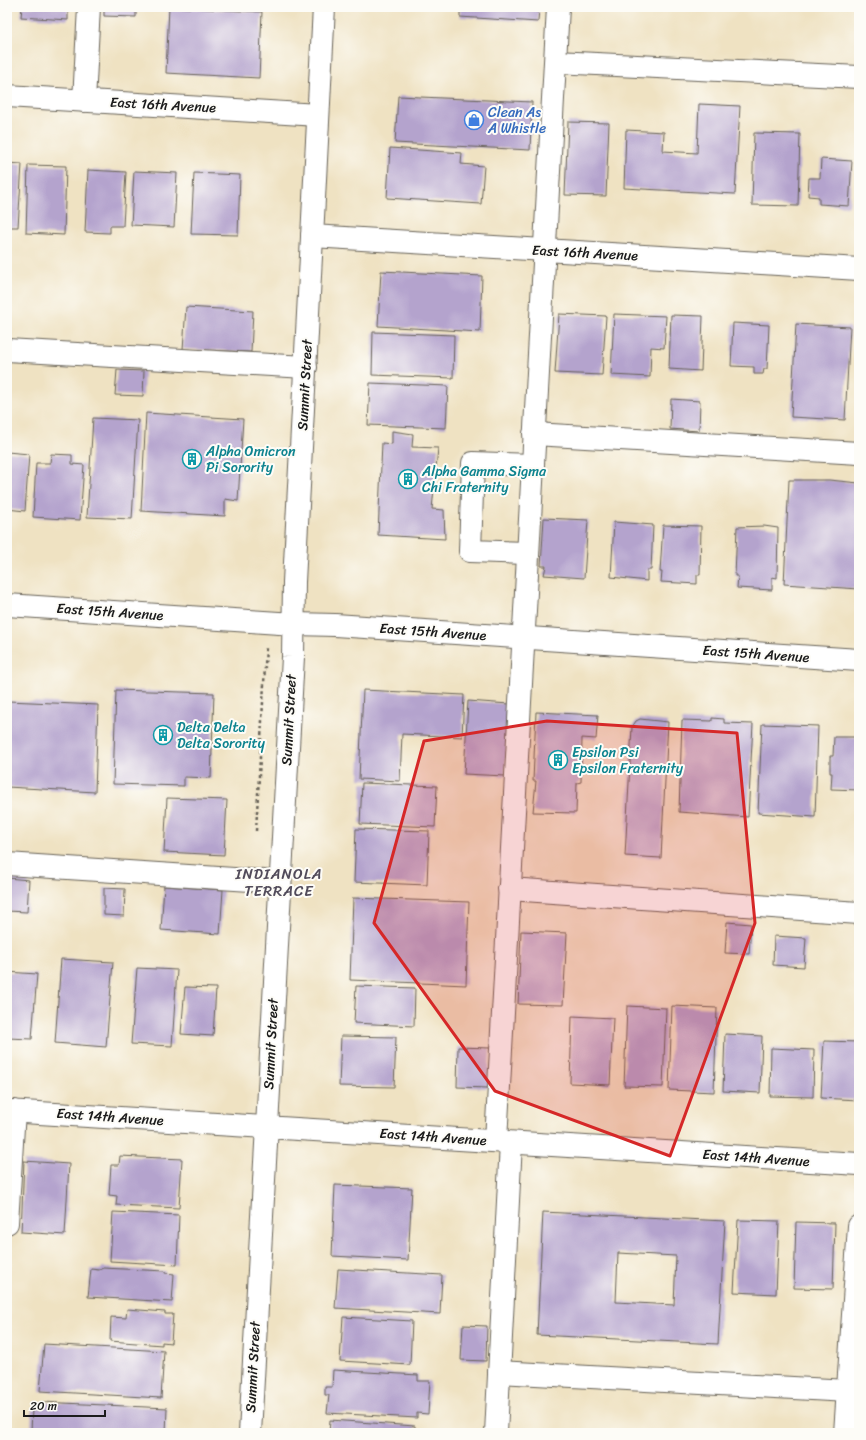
<svg xmlns="http://www.w3.org/2000/svg" width="866" height="1440" font-family="Sriracha,sans-serif">
<rect width="100%" height="100%" fill="#fdfcf7"/>
<filter id="ink" filterUnits="userSpaceOnUse"><feTurbulence type="fractalNoise" baseFrequency=".025" numOctaves="2"/><feDisplacementMap in="SourceGraphic" scale="8" xChannelSelector="R" yChannelSelector="G"/><feConvolveMatrix kernelMatrix="1 2 1 2 8 2 1 2 1" color-interpolation-filters="sRGB"/></filter>
<filter id="wash" filterUnits="userSpaceOnUse"><feTurbulence type="fractalNoise" baseFrequency=".012" numOctaves="4" result="noise"/><feDisplacementMap in="SourceGraphic" scale="16" xChannelSelector="R" yChannelSelector="G"/><feGaussianBlur stdDeviation="0.9" result="paint"/><feColorMatrix in="noise" values="0 0 0 0 0 0 0 0 0 0 0 0 0 0 0 0 0 1.4 0 .05"/><feComposite in="paint" operator="in"/></filter>
<g filter="url(#wash)">
<rect width="100%" height="100%" fill="#efe2c2"/>
<g id="blocks">
<g fill="#b4a3cd" fill-rule="evenodd">
<polygon points="22,7 68,7 68,20 21,17"/>
<polygon points="104,7 136,7 136,17 104,16"/>
<polygon points="169,7 262,12 259,78 166,73"/>
<polygon points="460,7 539,7 538,22 460,17"/>
<polygon points="723,7 741,7 741,9 723,8"/>
<polygon points="398,96 532,102 530,150 395,143"/>
<polygon points="699,104 740,106 735,194 624,188 626,130 664,132 663,151 697,153"/>
<polygon points="568,122 609,123 606,196 565,195"/>
<polygon points="754,133 800,134 798,206 752,205"/>
<polygon points="390,148 462,153 461,164 484,166 481,204 387,198"/>
<polygon points="821,159 852,161 849,206 819,204 819,197 808,196 809,178 820,178"/>
<polygon points="7,163 22,164 18,227 7,227"/>
<polygon points="28,165 66,166 64,235 26,233"/>
<polygon points="88,170 126,172 123,226 110,226 110,233 85,232"/>
<polygon points="134,171 177,173 174,227 131,225"/>
<polygon points="194,173 240,175 238,235 191,234"/>
<polygon points="381,271 482,276 480,332 378,326"/>
<polygon points="186,307 253,311 251,352 183,349"/>
<polygon points="559,314 606,316 602,375 555,373"/>
<polygon points="614,314 666,316 664,348 651,347 650,377 611,375"/>
<polygon points="671,315 703,316 701,371 669,369"/>
<polygon points="733,323 769,325 767,369 764,369 763,374 754,374 754,367 731,366"/>
<polygon points="796,324 850,327 845,420 791,417"/>
<polygon points="373,332 454,335 453,378 372,375"/>
<polygon points="117,370 144,371 143,396 115,395"/>
<polygon points="370,383 448,386 446,428 368,425"/>
<polygon points="671,399 700,401 699,431 670,429"/>
<polygon points="146,413 243,419 238,501 225,499 225,516 141,511"/>
<polygon points="93,418 138,420 132,519 87,517"/>
<polygon points="392,431 413,434 412,447 438,448 432,509 444,510 445,539 378,535 382,443 392,444"/>
<polygon points="7,452 29,454 25,511 7,509"/>
<polygon points="51,454 72,455 72,464 84,465 80,520 33,517 36,463 50,463"/>
<polygon points="789,480 829,480 859,483 859,589 784,584"/>
<polygon points="544,518 588,520 584,578 544,575 546,566 541,566"/>
<polygon points="614,522 653,525 651,570 647,570 647,581 611,577"/>
<polygon points="663,525 701,526 700,575 697,575 697,584 661,582 662,572 660,572"/>
<polygon points="764,526 778,528 777,578 772,577 772,590 737,588 738,576 735,576 737,527"/>
<polygon points="116,690 214,693 211,778 184,777 184,786 113,784"/>
<polygon points="363,690 464,695 462,737 402,734 400,781 359,779"/>
<polygon points="8,701 98,705 95,792 7,787"/>
<polygon points="468,701 509,704 505,776 464,774"/>
<polygon points="536,712 598,715 596,739 582,738 581,782 577,783 576,813 533,812 536,781 533,781"/>
<polygon points="712,718 724,719 724,723 753,724 748,817 679,812 682,720 712,721"/>
<polygon points="640,719 668,722 661,858 625,856 632,727 636,721"/>
<polygon points="762,724 818,726 815,817 758,813"/>
<polygon points="834,737 859,737 859,790 831,789 832,773 830,773 830,756 833,756"/>
<polygon points="362,783 437,786 435,827 360,824"/>
<polygon points="167,798 227,800 224,855 164,852"/>
<polygon points="356,829 429,831 427,885 354,882"/>
<polygon points="7,878 29,880 27,912 7,911"/>
<polygon points="164,886 223,890 220,934 161,930"/>
<polygon points="104,888 125,889 124,916 104,915"/>
<polygon points="353,898 469,902 466,985 350,980"/>
<polygon points="727,922 751,924 749,954 725,953"/>
<polygon points="521,931 567,933 563,1005 518,1004"/>
<polygon points="774,936 806,938 804,967 773,965"/>
<polygon points="61,959 113,962 106,1047 55,1043"/>
<polygon points="137,968 177,970 172,1046 131,1044"/>
<polygon points="7,972 37,974 32,1039 7,1038"/>
<polygon points="356,986 415,988 414,1026 354,1023"/>
<polygon points="185,987 216,988 213,1036 181,1034"/>
<polygon points="627,1006 666,1008 663,1087 624,1086"/>
<polygon points="672,1006 717,1008 714,1092 669,1090"/>
<polygon points="572,1016 613,1018 610,1085 570,1083"/>
<polygon points="725,1034 762,1036 760,1093 723,1091"/>
<polygon points="341,1036 396,1037 394,1087 339,1086"/>
<polygon points="824,1041 859,1042 858,1100 821,1098"/>
<polygon points="458,1047 490,1048 488,1088 457,1087"/>
<polygon points="771,1048 814,1050 813,1097 770,1096"/>
<polygon points="120,1156 182,1159 179,1208 116,1205 117,1196 109,1195 111,1165 119,1165"/>
<polygon points="24,1161 69,1164 65,1235 21,1232"/>
<polygon points="335,1185 412,1188 408,1260 332,1256"/>
<polygon points="113,1212 179,1215 177,1265 110,1261"/>
<path d="M543,1212L725,1221L718,1344L537,1335ZM618,1253L676,1256L674,1305L616,1302Z"/>
<polygon points="738,1220 779,1221 776,1294 734,1292"/>
<polygon points="796,1222 835,1223 833,1289 794,1288"/>
<polygon points="103,1268 165,1271 165,1273 174,1274 172,1302 88,1297 91,1269 99,1270"/>
<polygon points="338,1269 442,1275 440,1314 335,1308"/>
<polygon points="127,1309 165,1312 165,1314 173,1314 171,1343 162,1342 162,1345 110,1341 111,1317 126,1318"/>
<polygon points="343,1317 412,1321 410,1365 340,1361"/>
<polygon points="463,1325 487,1326 486,1361 461,1360"/>
<polygon points="44,1344 164,1351 161,1398 40,1391"/>
<polygon points="333,1370 418,1375 418,1381 430,1381 428,1414 417,1413 417,1418 327,1413 329,1395 325,1395 325,1387 332,1387"/>
<polygon points="42,1402 167,1408 166,1433 31,1433 32,1408 42,1408"/>
<polygon points="330,1420 415,1426 415,1433 329,1433"/>
</g>
</g>
</g>
<g filter="url(#ink)">
<use href="#blocks" fill-opacity="0" stroke="#666156" stroke-width="1"/>
<g fill="none" stroke-linecap="round" stroke-linejoin="round">
<g stroke="#666156" stroke-width="24">
<g id="minor">
<polyline points="556,62 859,77"/>
<polyline points="7,96 318,115"/>
<polyline points="84,101 89,7"/>
<polyline points="312,236 859,269"/>
<polyline points="7,350 306,367"/>
<polyline points="534,434 859,453"/>
<polyline points="528,553 470,551 473,463 533,465"/>
<polyline points="7,605 294,624 335,625 859,660"/>
<polyline points="7,864 280,882"/>
<polyline points="509,889 859,913"/>
<polyline points="7,1111 859,1164"/>
<polyline points="496,1141 558,7"/>
<polyline points="7,1223 14,1111"/>
<polyline points="499,1372 848,1391"/>
<polyline points="496,1433 511,1143"/>
<polyline points="845,1433 859,1226"/>
</g>
</g>
<g stroke="#666156" stroke-width="24">
<polyline id="major" points="250,1433 293,657 294,582 324,7"/>
</g>
<polyline stroke="#666156" stroke-width="2.5" stroke-dasharray="3 3" stroke-linecap="butt" points="256,831 266,647"/>
<use href="#minor" stroke="#fff" stroke-width="22"/>
<use href="#major" stroke="#fff" stroke-width="22"/>
</g>
</g>
<path fill="#d62828" fill-opacity="0.2" stroke="#d62828" stroke-width="3" stroke-linejoin="round" d="M547,721L737,733L755,923L670,1156L495,1091L374,923L424,741Z"/>
<defs>
<g id="shop-ring" transform="scale(1)"><circle r="9.5" fill="#fdfcf7" stroke="#3f7fe0" stroke-width="1.5"/><path d="M-5-2.5h2.3a2.7 3.5 0 0 1 5.4 0H5L5.5 6h-11ZM-1.5-2.5h3a1.5 2.3 0 0 0-3 0Z" fill="#3f7fe0"/></g>
<g id="building-ring" transform="scale(1)"><circle r="9.5" fill="#fdfcf7" stroke="#0f9aa8" stroke-width="1.5"/><path d="M-4-6H4V6H1V3H-1V6H-4ZM-2.5-4.3h1.7v1.8h-1.7ZM.8-4.3h1.7v1.8H.8ZM-2.5-1h1.7V.8h-1.7ZM.8-1h1.7V.8H.8Z" fill="#0f9aa8"/></g>
</defs>
<g fill-rule="evenodd">
<use href="#shop-ring" x="474" y="120"/>
<use href="#building-ring" x="192" y="459"/>
<use href="#building-ring" x="408" y="479"/>
<use href="#building-ring" x="163" y="735"/>
<use href="#building-ring" x="558" y="760"/>
</g>
<g text-anchor="middle" dominant-baseline="central" stroke-width="4" stroke-linejoin="round" paint-order="stroke">
<g font-size="14" fill="#1c1c1c" stroke="#fdfcf7">
<text transform="translate(163 105) rotate(3)">East 16th Avenue</text>
<text transform="translate(585 253) rotate(3)">East 16th Avenue</text>
<text transform="translate(305 385) rotate(-87)">Summit Street</text>
<text transform="translate(110 612) rotate(4)">East 15th Avenue</text>
<text transform="translate(433 632) rotate(4)">East 15th Avenue</text>
<text transform="translate(756 654) rotate(4)">East 15th Avenue</text>
<text transform="translate(289 720) rotate(-87)">Summit Street</text>
<text transform="translate(271 1044) rotate(-87)">Summit Street</text>
<text transform="translate(110 1117) rotate(4)">East 14th Avenue</text>
<text transform="translate(433 1137) rotate(4)">East 14th Avenue</text>
<text transform="translate(756 1158) rotate(4)">East 14th Avenue</text>
<text transform="translate(253 1367) rotate(-87)">Summit Street</text>
</g>
<g font-size="14" fill="#366cbe" stroke="#fdfcf7" text-anchor="start">
<text x="488" y="112">Clean As<tspan x="488" dy="16">A Whistle</tspan></text>
</g>
<g font-size="14" fill="#0d838f" stroke="#fdfcf7" text-anchor="start">
<text x="206" y="451">Alpha Omicron<tspan x="206" dy="16">Pi Sorority</tspan></text>
<text x="422" y="471">Alpha Gamma Sigma<tspan x="422" dy="16">Chi Fraternity</tspan></text>
<text x="177" y="727">Delta Delta<tspan x="177" dy="16">Delta Sorority</tspan></text>
<text x="572" y="752">Epsilon Psi<tspan x="572" dy="16">Epsilon Fraternity</tspan></text>
</g>
<g font-size="15" letter-spacing="1" fill="#514b5a" stroke="#fdfcf7">
<text x="279" y="874">INDIANOLA<tspan x="279" dy="17">TERRACE</tspan></text>
</g>
</g>
<rect width="866" height="1440" fill="none" stroke="#fdfcf7" stroke-width="24"/>
<path d="M24 1410v6h81v-6" fill="none" stroke="#1c1c1c" stroke-width="2"/>
<text x="30" y="1410" font-size="12" fill="#1c1c1c" stroke="#fdfcf7" stroke-width="3" paint-order="stroke">20 m</text>
</svg>
